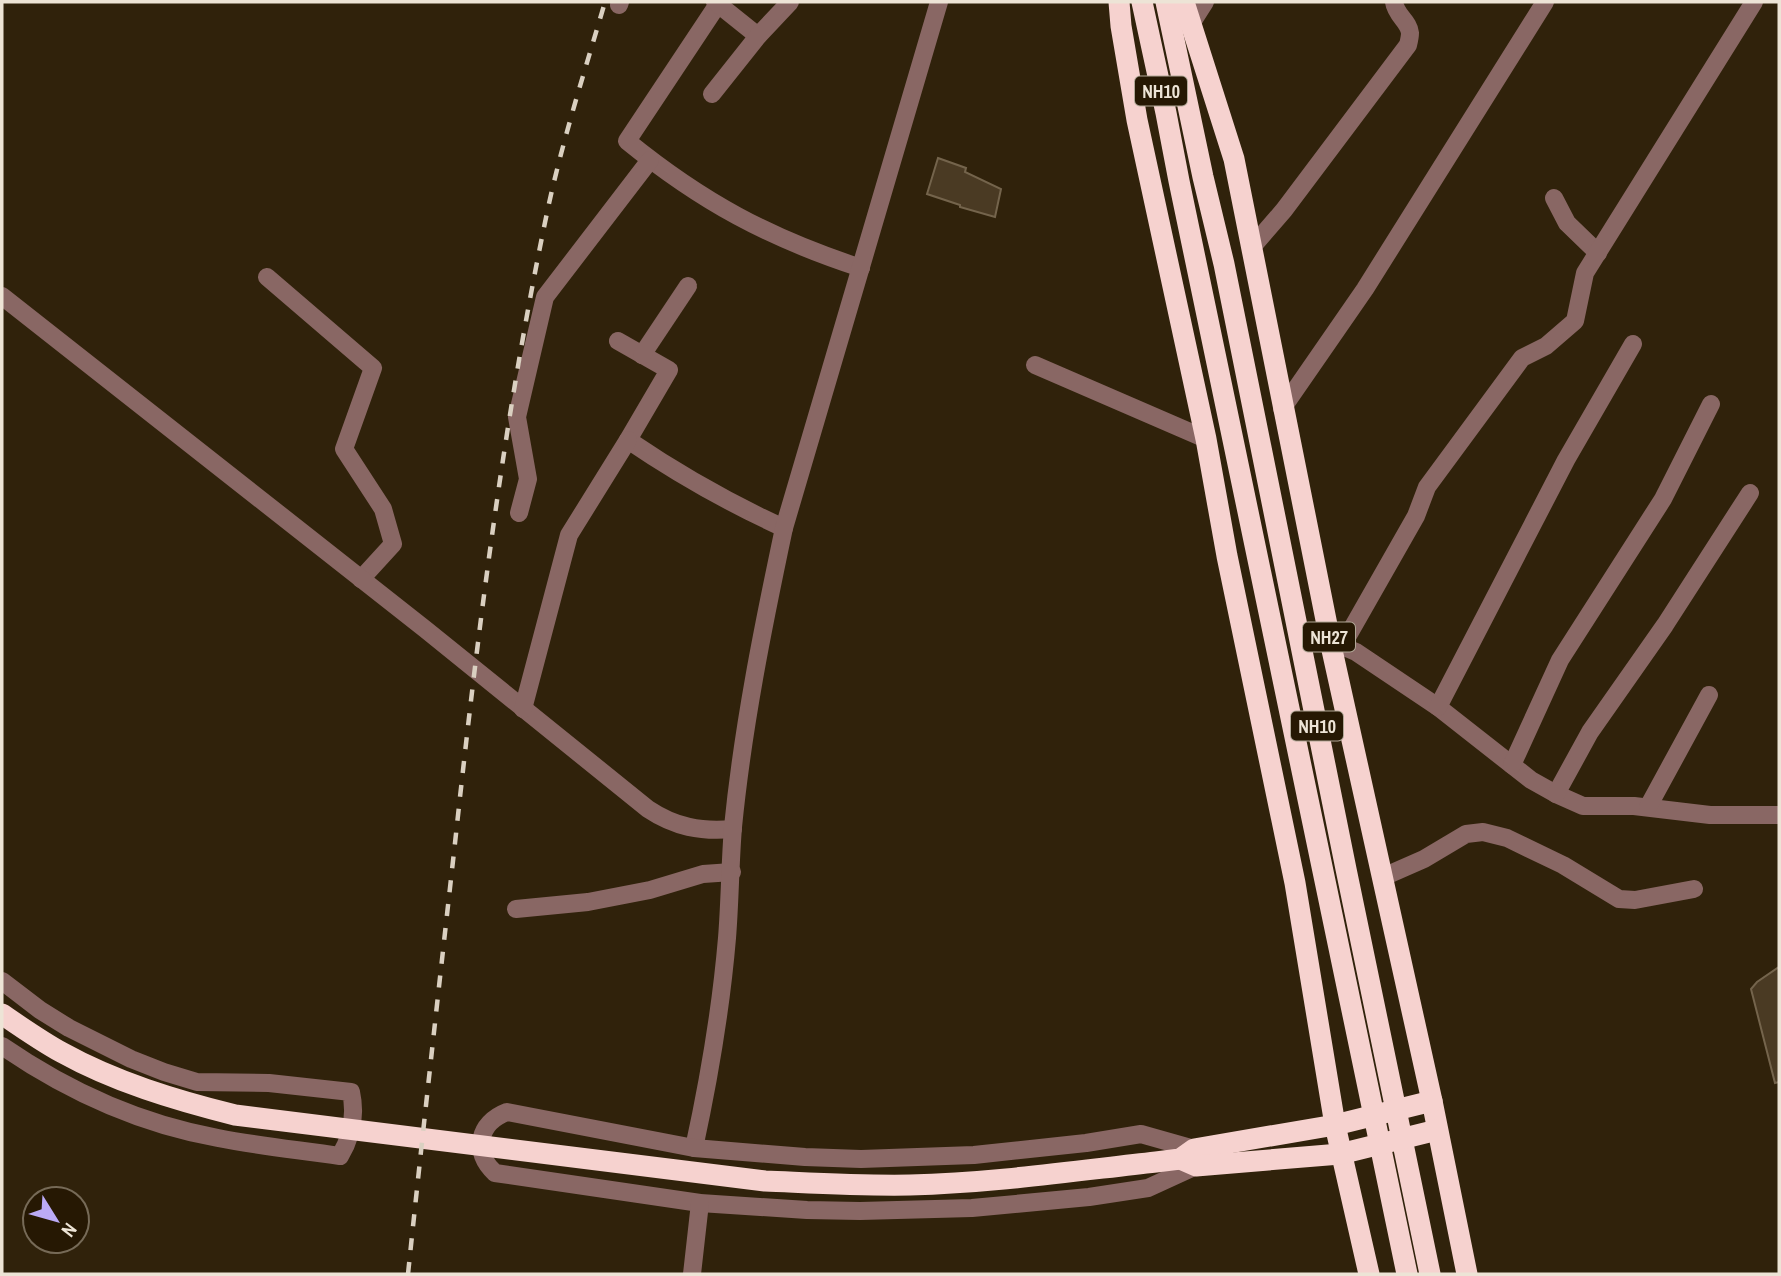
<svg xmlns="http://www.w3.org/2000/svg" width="1781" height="1276" font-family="'Archivo Narrow',sans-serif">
<rect width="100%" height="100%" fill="#30220b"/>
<g fill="#4a3a23" stroke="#74644c" stroke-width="2">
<polygon points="938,158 966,168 965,172 1001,189 995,217 960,207 960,205 927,194"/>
<polygon points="1779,967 1779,1082 1775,1083 1751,989 1757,982"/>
</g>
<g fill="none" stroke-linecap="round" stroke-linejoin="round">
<g stroke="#896764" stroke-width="18">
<path d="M715,2L718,4L627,141C702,202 769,238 861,268"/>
<polyline points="718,4 758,36"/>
<polyline points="619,5 620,2"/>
<polyline points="1191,24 1205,2"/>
<polyline points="712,94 758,36 790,2"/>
<polyline points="1554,198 1567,223 1598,253"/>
<path d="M1252,247L1284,210L1408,45C1409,41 1410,37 1410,33C1409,21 1396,16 1394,2"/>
<polyline points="267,277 373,368 344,449 383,509 393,544 361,579"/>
<path d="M2,296L425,629L648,809C675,827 701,832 733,829"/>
<path d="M618,341L669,370L628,440C678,474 729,503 784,528"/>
<polyline points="642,355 688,286"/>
<polyline points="1035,365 1206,439"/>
<polyline points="1282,409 1365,289 1545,2"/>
<polyline points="519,513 528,479 517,417 545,297 650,160"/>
<polyline points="1342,646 1416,516 1427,487 1522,358 1546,346 1575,321 1585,273 1754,2"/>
<polyline points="1332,650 1342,646 1356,652 1438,707 1531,780 1556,794 1583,806 1634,806 1710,815 1779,815"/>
<polyline points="1438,707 1566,460 1633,344"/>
<polyline points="523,709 569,535 628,440"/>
<polyline points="1512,765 1560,660 1663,499 1711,404"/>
<polyline points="1556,794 1590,732 1665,625 1750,493"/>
<polyline points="1648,807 1709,695"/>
<polyline points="1383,877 1424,859 1466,834 1483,832 1507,838 1563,865 1619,899 1635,900 1694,889"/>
<polyline points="516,909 588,902 650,890 703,874 732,872"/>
<path d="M2,981L40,1010L69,1028L131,1059L164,1072L197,1082L269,1083L351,1092C356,1115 352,1136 340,1156C300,1150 258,1146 218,1138C140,1124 66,1090 2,1046"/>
<path d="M694,1148C709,1079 721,1009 727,938C730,901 730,864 733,827C743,726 763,627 784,528L939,2"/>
<path d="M1194,1149L1141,1134L1086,1143L974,1155L861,1159L805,1157L694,1148L507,1112C478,1123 472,1152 495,1173L700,1203L807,1210L860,1211L972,1208L1089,1197L1148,1188L1196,1166"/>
<polyline points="692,1274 700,1203"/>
</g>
<g stroke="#f6d2cf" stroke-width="21">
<polyline points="1119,2 1121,26 1137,120 1206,439 1227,556 1295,883 1335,1125 1369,1274"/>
<polyline points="1142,2 1166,113 1179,181 1407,1274"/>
<polyline points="1166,2 1203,177 1224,264 1346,869 1430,1274"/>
<polyline points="1184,2 1234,159 1332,650 1432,1101 1467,1274"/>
<path d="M2,1014C21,1027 41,1041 61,1052C115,1082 175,1100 235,1115L765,1181C813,1183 861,1186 910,1185C992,1183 1075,1171 1156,1162L1180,1159L1194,1149L1335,1125L1432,1101"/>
<polyline points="1180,1159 1196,1166 1340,1154 1437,1130"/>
</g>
<path stroke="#dad0c1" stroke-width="4.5" stroke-dasharray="12 12" stroke-linecap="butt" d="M408,1274C423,1130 439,986 455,843C478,630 504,417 548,208C563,139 585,70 605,2"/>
</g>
<g text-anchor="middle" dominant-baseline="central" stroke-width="5" stroke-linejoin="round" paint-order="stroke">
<g fill="#261803" stroke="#b1a797" stroke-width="2">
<rect x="1135" y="76.5" width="52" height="29" rx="5"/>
<rect x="1303" y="622.5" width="52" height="29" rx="5"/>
<rect x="1291" y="711.5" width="52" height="29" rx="5"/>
</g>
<g font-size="18" font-weight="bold" fill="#ede4d6">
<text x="1161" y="91">NH10</text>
<text x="1329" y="637">NH27</text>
<text x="1317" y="726">NH10</text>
</g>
</g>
<rect width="1781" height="1276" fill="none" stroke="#ede4d6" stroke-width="7"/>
<g transform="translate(56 1220) rotate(127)"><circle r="33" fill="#261803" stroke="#766a57" stroke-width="2"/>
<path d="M0-5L12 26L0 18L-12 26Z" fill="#bbaaf6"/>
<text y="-10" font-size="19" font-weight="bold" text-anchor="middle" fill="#ede4d6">N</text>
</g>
</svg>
